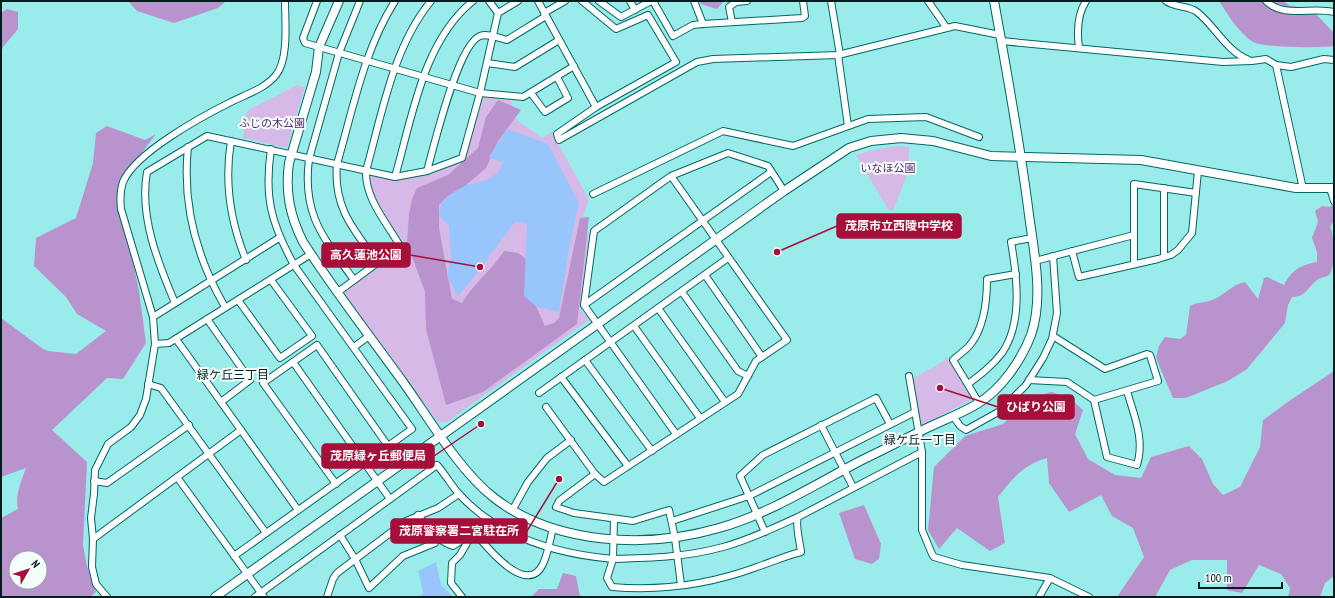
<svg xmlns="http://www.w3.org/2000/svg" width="1335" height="598" font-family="'PT Sans Narrow','Noto Sans JP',sans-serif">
<rect width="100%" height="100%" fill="#9aecea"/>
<g fill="#d6b9e6">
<polygon points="297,85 305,87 287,148 243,138 247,111"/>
<path d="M485,97L511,100L513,117L542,138L552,132L589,200L582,219L581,232L589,233L580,309L589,320L447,422L437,421L344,293V290L406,245C394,228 365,196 369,175L396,180L430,174L465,160L482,99Z"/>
<polygon points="897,146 909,147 909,170 893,211 888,209 856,155 873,150"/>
<polygon points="946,356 972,397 971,400 921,426 919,425 912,379 944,361"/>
</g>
<g fill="#b993cd" fill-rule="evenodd">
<polygon points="128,1 226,1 218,8 174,23 137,11"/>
<polygon points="700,1 724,1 717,9 701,4"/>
<path d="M1219,1H1283L1290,6L1310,8L1334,33V46C1320,48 1265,48 1253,42C1239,33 1228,15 1219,1Z"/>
<polygon points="7,9 18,12 18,29 3,47 1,53 1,13"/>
<path d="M498,100L521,110L498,141L486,168L465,186L448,196L439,205V228L452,299L462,303C473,284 492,270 504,251L518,253L530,262L536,306L545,326L554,323L559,318L580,218L589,217L577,324L483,392L446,405L426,329L425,292L407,243L409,214L412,199L417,188L448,175L478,148L486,117Z"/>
<path d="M107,126L145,140L156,134L134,163L118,188L139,291L146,343L123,379L107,378L52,430L87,462L83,545L87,566L96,592L90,597H1V518L18,509C15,495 21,482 26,468L1,477V318L43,349L48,351L76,354L106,331L77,314L66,297L34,266L36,238L76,218L93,163L96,133ZM16,558H40V582H16Z"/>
<path d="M1334,203V221L1330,227C1335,236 1335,265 1330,274C1326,278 1320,277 1316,281C1307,288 1306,297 1292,297L1288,305L1285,323L1247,369L1228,381L1186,398H1173L1156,358L1159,346L1165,337L1180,339L1186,335L1190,306C1197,302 1204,303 1212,300C1224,296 1232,284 1245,282L1258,299L1264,278L1267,277L1284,285C1292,270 1300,265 1317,262V252L1312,238L1318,222L1315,211L1322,206L1330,207Z"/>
<path d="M1334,371L1333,507L1334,576L1325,583L1320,597H1288L1290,588L1281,574L1259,565L1242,593L1227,590V560H1192L1170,570L1155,597H1117L1144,557L1133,528L1112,516L1101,495L1069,512L1049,483L1047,458C1023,465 1013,478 998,497L1005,543L990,551L957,528L939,549L928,530L934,467L965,436L1003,424L1031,397L1052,392L1072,400L1083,410L1075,434L1088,459L1115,475L1141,478L1151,457L1189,446L1202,459L1213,484L1223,495L1240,487L1260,447L1263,420L1289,401Z"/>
<polygon points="864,505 881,544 879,559 872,564 855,559 839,513"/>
<polygon points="563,573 576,576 580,597 531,597 539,589 557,589"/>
</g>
<g fill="#97c5fc">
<path d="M507,129L548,144L579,203L570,243L559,312L537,307L524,296L527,224L515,222L474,277L458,296L447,276L451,257L449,226L439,215L442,201C449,196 457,189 465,186C484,179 493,184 503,163L489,157Z"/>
<polygon points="436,562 441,585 454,597 421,597 423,592 418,571"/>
</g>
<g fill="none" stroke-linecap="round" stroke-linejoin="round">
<g stroke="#006766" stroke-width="8">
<g id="street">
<polyline points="317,1 303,38 305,43 480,93 523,97 574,66"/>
<polyline points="489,1 498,13"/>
<polyline points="538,1 596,107 557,134 559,140 697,62 713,59 838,55 955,26 1000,35"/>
<polyline points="582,1 616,29 648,15 676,62 596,107"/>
<polyline points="599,1 621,17 651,1"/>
<polyline points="630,1 635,10"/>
<polyline points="653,1 673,36 693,25 703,24 802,18 805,16 803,1"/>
<polyline points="694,1 703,24"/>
<polyline points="831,1 840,55"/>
<polyline points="928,1 946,27"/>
<path d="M1166,1C1175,8 1188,5 1197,12C1215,26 1227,52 1249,60"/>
<path d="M1266,1C1284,19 1312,6 1334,12"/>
<polyline points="544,13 565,1"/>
<polyline points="732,22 729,7 736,2 747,1"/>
<polyline points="1001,41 1223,62 1252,61 1266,59 1276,65 1291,67 1324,59 1334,60"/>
<path d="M1079,48C1077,33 1077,15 1086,1"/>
<polyline points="838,55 848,126"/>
<polyline points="487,63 515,67 559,40"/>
<polyline points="1276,65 1303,189"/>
<polyline points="531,93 545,112 568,98 557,77"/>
<path d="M231,141C224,183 230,221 246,260"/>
<path d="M188,147C182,204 196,257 225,307"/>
<path d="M427,171C434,146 458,44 480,36C487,33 499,38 507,40L546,16"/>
<path d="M395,177C412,118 423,41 473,1"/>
<polyline points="1164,188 1164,257"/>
<polyline points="1330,188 1334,201"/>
<polyline points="593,194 723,131 793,146 868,119 926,117 979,137"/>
<polyline points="1072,251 1079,277 1158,259 1171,255 1178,250 1192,233 1198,171"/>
<polyline points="1035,261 1134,235"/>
<path d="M378,263C354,230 333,208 337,164C353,109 364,50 395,1"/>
<polyline points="1134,264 1134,184 1196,193"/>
<polyline points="705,275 762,357"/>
<path d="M354,280C323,237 302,215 309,159L339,53L360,1"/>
<path d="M338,292L400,246C387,223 365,199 366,171C382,114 393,47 431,1"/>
<polyline points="682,292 738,371 748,376"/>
<polyline points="238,300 280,358 312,336 271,280"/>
<path d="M175,303C158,263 139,216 147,172L207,136L395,177L427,171L462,158L480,93L498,13L518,1"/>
<polyline points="584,305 771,172"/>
<polyline points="658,308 725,402"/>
<polyline points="153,317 279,238"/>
<polyline points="207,319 250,380 221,402"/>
<polyline points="634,326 700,418"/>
<polyline points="176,339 298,510"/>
<polyline points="155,344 169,343 311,254"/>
<polyline points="354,347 369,336"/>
<polyline points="585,360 652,451"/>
<polyline points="293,362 390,499"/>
<polyline points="909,376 922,452 922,530 932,554 934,557 962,565 1050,578 1089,597"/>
<polyline points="561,377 628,466"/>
<polyline points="1029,380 1067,382 1094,400 1158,381 1150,355 1147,354 1105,369 1053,336"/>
<polyline points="148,384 161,388 266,533"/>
<path d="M968,384C980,375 992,366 1002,353C1023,323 1017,276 1011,242L1032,238"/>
<polyline points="539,393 728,258"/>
<path d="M1094,400L1107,457L1137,465C1145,439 1134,416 1127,391"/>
<path d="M979,403L953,360C958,355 965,351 970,345C984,328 987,301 987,279L1016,274"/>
<polyline points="546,407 595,474 604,482 738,394 756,361 787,340 671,176"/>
<polyline points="953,416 960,426 966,430 1000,411 1026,385 1043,358 1052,339 1057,313 1053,256"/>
<polyline points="821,425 853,487"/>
<polyline points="676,434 584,305 594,231 671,176 728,153 768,166 784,191"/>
<polyline points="595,474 559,501 556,507 574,513 633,521 669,510 675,538 681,585"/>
<polyline points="177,477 264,597"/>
<polyline points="94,481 107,483 189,425"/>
<polyline points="336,484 263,383 317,345 388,446"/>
<polyline points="513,509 528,482 547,458 571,440"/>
<path d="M418,515C428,528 437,541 453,546L468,536H471"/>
<path d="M614,520L613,559C651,558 687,557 723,547C749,540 774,528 798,517"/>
<polyline points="672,521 749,496 915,412"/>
<polyline points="765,532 740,476 763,455 876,398 890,424"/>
<path d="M475,533C486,546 527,598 543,564C548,553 550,540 553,528"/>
<polyline points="340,535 355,559 369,588 403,556 435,543 436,537"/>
<polyline points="93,539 241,430"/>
<path d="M234,556L412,429L294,265C271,223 264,197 271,149"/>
<path d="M107,597L96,584L92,567L93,539L91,518L94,494L95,470L108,444L131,427L140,415L146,399L155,344L153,317L121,209C120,200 120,191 123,182C135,153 201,117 229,103C244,95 265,89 276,75C289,59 285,21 285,1"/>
<path d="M255,597L437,465C445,474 451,485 459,494C498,537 557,554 613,559L607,578L612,587C660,591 711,584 757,567C772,562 785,556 801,552C800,543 795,525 798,517L922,452"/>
<polyline points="327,597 333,579 337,573 406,521 438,508 459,494"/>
<polyline points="462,597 451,583 452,563 460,555 471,536 489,520"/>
<polyline points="1039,597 1050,578"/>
</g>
</g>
<g stroke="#006766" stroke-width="10">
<g id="secondary">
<path d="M339,1L319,47L316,72L289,163C285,192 290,216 303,242C334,290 369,335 403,382C429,418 458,469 493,497C554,545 647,549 719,528C769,514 816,484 862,460C881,451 900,441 919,432C938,422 959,415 977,404C1001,390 1021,361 1031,335C1044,298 1034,252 1029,215C1020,143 1007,72 994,1"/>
<polyline points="215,597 784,191 849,148 871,141 901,138 933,141 991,156 1141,160 1296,188 1334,188"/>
</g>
</g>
<use href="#street" stroke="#fff" stroke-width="6"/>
<use href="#secondary" stroke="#fff" stroke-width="8"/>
</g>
<g text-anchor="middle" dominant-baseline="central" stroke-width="4" stroke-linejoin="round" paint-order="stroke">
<g font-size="11" fill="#57276d" stroke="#f6fefd">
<text x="272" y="123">ふじの木公園</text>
<text x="888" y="168">いなほ公園</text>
</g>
<g font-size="12" fill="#031c1c" stroke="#f6fefd">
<text x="233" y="374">緑ケ丘三丁目</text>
<text x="920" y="439">緑ケ丘一丁目</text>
</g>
</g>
<path fill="none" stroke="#a70f3b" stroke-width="1.5" d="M777 252L837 226M480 267L410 255M940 388L998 407M481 424L434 456M559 479L527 531"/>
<g fill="#a70f3b" stroke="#f6fefd" stroke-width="1.5">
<circle cx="777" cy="252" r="4"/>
<circle cx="480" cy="267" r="4"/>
<circle cx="940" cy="388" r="4"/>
<circle cx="481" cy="424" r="4"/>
<circle cx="559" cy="479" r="4"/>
</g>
<g fill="#a70f3b" stroke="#a70f3b" stroke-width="1.5">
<rect x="837" y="214" width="124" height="24" rx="4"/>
<rect x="322" y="243" width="88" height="24" rx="4"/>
<rect x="998" y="395" width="76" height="24" rx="4"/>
<rect x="322" y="444" width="112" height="24" rx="4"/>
<rect x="391" y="519" width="136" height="24" rx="4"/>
</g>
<g font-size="12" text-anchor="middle" font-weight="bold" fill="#fff">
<text x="899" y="230">茂原市立西陵中学校</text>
<text x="366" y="259">高久蓮池公園</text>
<text x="1036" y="411">ひばり公園</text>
<text x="378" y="460">茂原緑ヶ丘郵便局</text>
<text x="459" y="535">茂原警察署二宮駐在所</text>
</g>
<rect width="1335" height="598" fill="none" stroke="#031c1c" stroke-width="4"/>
<g transform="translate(28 570) rotate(51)"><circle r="19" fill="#f6fefd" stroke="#95a4a3"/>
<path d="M0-3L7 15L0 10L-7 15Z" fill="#a70f3b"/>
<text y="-6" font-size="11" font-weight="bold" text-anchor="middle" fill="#031c1c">N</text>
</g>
<path d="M1199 582v6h83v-6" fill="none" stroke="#031c1c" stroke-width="2"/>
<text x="1205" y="582" font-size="12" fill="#031c1c" stroke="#f6fefd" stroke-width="3" paint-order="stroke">100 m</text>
</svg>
